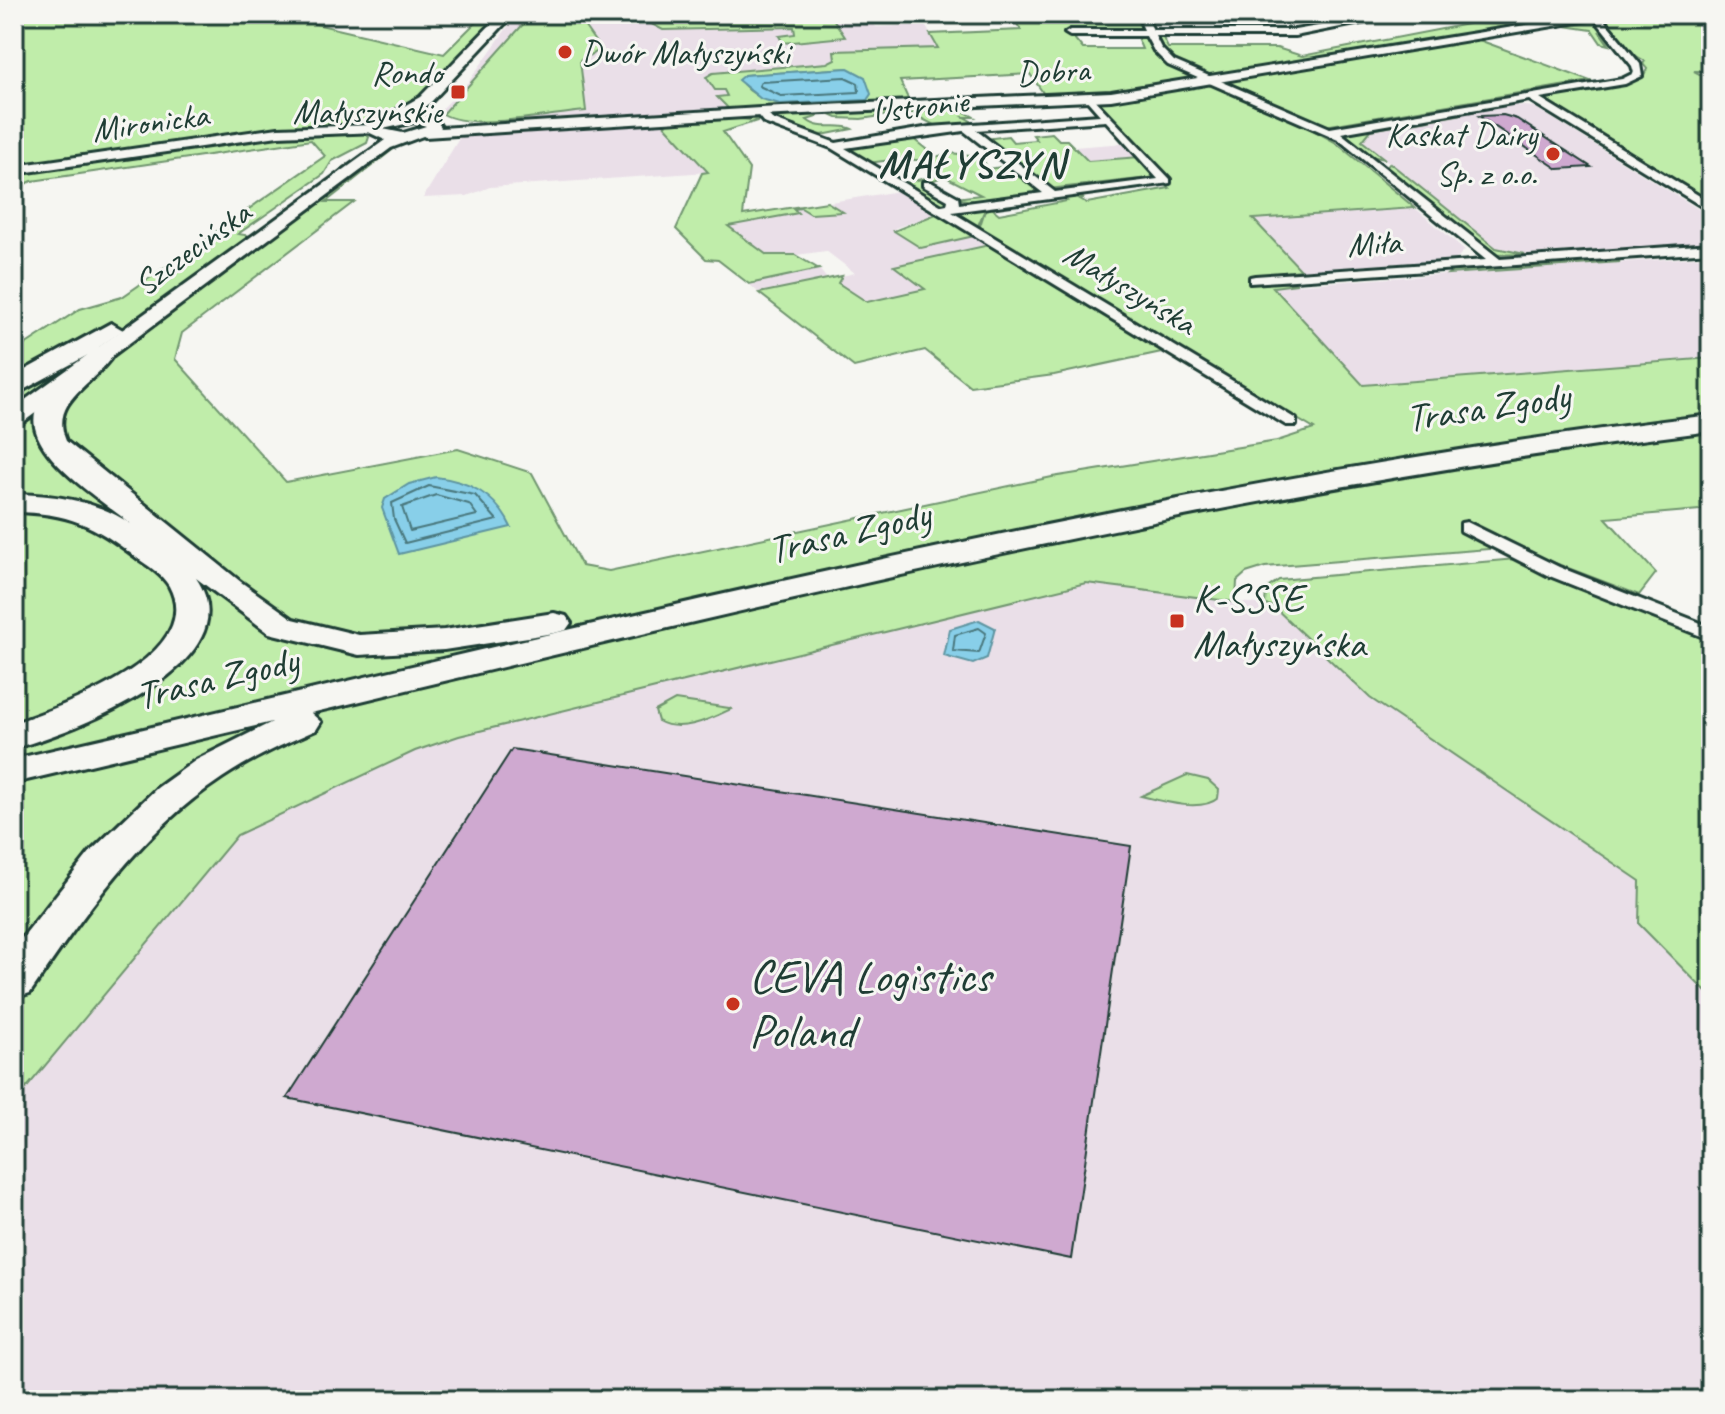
<svg xmlns="http://www.w3.org/2000/svg" width="1725" height="1414" font-family="Caveat,sans-serif">
<rect width="100%" height="100%" fill="#f6f6f2"/>
<filter id="ink" filterUnits="userSpaceOnUse"><feTurbulence type="fractalNoise" baseFrequency=".0125" numOctaves="2"/><feDisplacementMap in="SourceGraphic" scale="16" xChannelSelector="R" yChannelSelector="G"/><feConvolveMatrix kernelMatrix="1 2 1 2 8 2 1 2 1" color-interpolation-filters="sRGB"/></filter>
<g filter="url(#ink)">
<g fill="#eadfe8">
<polygon points="602,14 866,14 876,27 925,25 939,48 730,110 496,124 439,112 469,81 512,21"/>
<polygon points="1514,105 1534,107 1711,217 1711,242 1525,254 1496,248 1362,141 1371,130"/>
<polygon points="661,121 708,172 490,187 467,196 423,198 463,132"/>
<polygon points="1125,143 1140,157 1088,161 1074,147"/>
<polygon points="899,191 936,214 895,228 894,231 921,248 974,236 989,245 926,289 867,302 838,283 842,276 855,273 826,251 767,259 713,221"/>
<polygon points="1415,208 1465,250 1456,259 1301,270 1252,219"/>
<polygon points="1711,256 1711,358 1363,385 1273,286"/>
<polygon points="819,269 827,279 759,293 749,284"/>
<polygon points="1086,583 1273,606 1370,698 1711,929 1711,1400 14,1400 14,1103 237,835 415,751 459,736"/>
</g>
<g fill="#c0edaa" stroke="#70956f" stroke-width="2" fill-rule="evenodd">
<polygon points="14,14 273,14 444,54 484,14 503,14 421,100 370,122 291,129 14,169"/>
<path d="M602,14H830L845,37L783,43L779,36L795,34L794,27L663,30L646,21L634,22L633,17L580,20L601,50L580,60L586,111C549,114 472,131 443,114L527,20Z"/>
<path d="M1010,14H1088L1091,19H1129L1128,14H1136L1142,31H1068L1083,49H1142L1137,37L1129,35L1145,36L1156,55L1197,80L1140,91L1046,97L1030,74L900,81L910,103L730,110L717,97L727,96L724,90H715L706,77L713,73L827,63L835,59L834,51L938,48L930,34L1021,30ZM847,68L867,100C829,102 771,117 743,84L744,75Z"/>
<polygon points="1467,14 1604,14 1478,31 1482,34 1590,20 1598,22 1615,43 1611,44 1599,31 1609,45 1601,43 1592,30 1558,25 1479,40 1590,81 1325,126 1190,69 1168,55 1156,36 1169,36 1163,38 1168,48 1277,48 1302,56 1468,24"/>
<polygon points="1637,14 1711,14 1711,71 1694,71 1711,80 1711,204 1541,100 1643,77 1647,69 1643,64 1645,61 1633,54 1602,18"/>
<polygon points="1202,84 1213,85 1316,127 1300,123 1335,142 1415,208 1253,219 1301,270 1267,274 1486,259 1269,281 1297,284 1273,287 1363,385 1711,358 1711,509 1606,518 1656,573 1639,595 1513,547 1265,567 1246,573 1237,581 1236,602 1086,583 459,736 415,751 237,835 14,1103 14,352 80,309 122,297 325,156 311,140 32,181 14,189 14,173 270,136 363,132 369,137 367,143 332,161 324,174 238,234 251,236 375,145 396,147 326,202 354,202 182,333 175,359 286,482 458,449 532,473 582,566 609,571 1052,477 1277,441 1314,429 979,229 986,207 977,228 961,215 948,213 996,205 999,207 993,209 999,214 1067,201 1061,196 1080,195 1083,198 1080,199 1087,203 1169,188 1164,183 1170,181 1098,101"/>
<polygon points="966,105 978,108 960,109 974,117 964,117 971,121 970,126 940,128 909,112 861,119 837,118 826,113"/>
<polygon points="1456,112 1463,114 1371,130 1362,141 1385,159 1371,156 1341,133"/>
<path d="M771,113H815L817,117L807,120C821,132 838,122 852,129L822,135L770,119Z"/>
<polygon points="725,116 760,120 723,132 749,169 743,215 827,202 843,212 811,214 801,208 794,209 798,213 728,226 767,255 795,255 819,269 749,284 718,260 706,259 676,229 702,173 708,172 661,121 719,117 750,120"/>
<path d="M1052,133L1059,140H1067L1088,161L1140,157L1158,177L1048,189C1026,173 1008,151 985,139L1008,136L1013,142L1037,140L1033,135Z"/>
<polygon points="907,134 936,157 949,153 981,156 988,169 1008,166 1000,155 1046,193 978,202 955,198 981,195 944,176 924,184 952,200 949,206 932,204 937,202 914,187 901,184 938,175 932,172 932,161 899,159 868,163 841,146"/>
<polygon points="1390,163 1496,248 1525,254 1495,255 1386,168"/>
<polygon points="936,214 974,236 921,248 894,231"/>
<polygon points="989,245 1166,351 1054,375 970,386 925,350 854,367 759,293 842,276 838,283 867,302 925,289 894,266"/>
<polygon points="1610,258 1620,262 1448,274 1455,269"/>
<polygon points="1516,559 1711,638 1711,997 1639,924 1640,881 1370,698 1273,606 1265,605 1266,589 1279,580"/>
<path d="M675,700L729,708L731,709C710,719 681,734 658,721L655,711Z"/>
<path d="M1187,775L1208,780L1219,790L1218,798C1201,813 1161,801 1141,796Z"/>
</g>
<g fill="#88cfe9" stroke="#5e95a1" stroke-width="2">
<polygon points="848,68 865,77 871,94 867,100 780,104 761,99 738,80 744,75"/>
<path d="M436,477C470,481 496,495 511,527L399,554L382,508L385,499L409,484Z"/>
<polygon points="979,620 995,628 987,658 973,664 944,656 950,629"/>
</g>
<g fill="none" stroke-linecap="round" stroke-linejoin="round">
<g stroke="#49777c" stroke-width="2">
<polygon points="845,77 858,83 859,92 781,96 759,86 761,82"/>
<polygon points="429,486 475,495 497,520 405,543 394,519 392,503"/>
<polygon points="436,495 469,504 477,515 410,531 402,507"/>
<polygon points="979,628 986,633 979,653 953,651 955,635"/>
</g>
</g>
<g fill="#cfa9d0" stroke="#1f3d34" stroke-width="2">
<polygon points="1503,115 1517,119 1591,167 1558,169 1479,116"/>
<polygon points="512,749 1131,846 1071,1259 287,1098"/>
</g>
<g fill="none" stroke-linecap="round" stroke-linejoin="round">
<g stroke="#1f3d34" stroke-width="6">
<g id="minor">
<polygon points="1137,14 1145,14 1153,30 1295,30 1387,14 1406,14 1295,36 1155,36 1161,48 1174,61 1330,128 1622,79 1634,73 1632,66 1593,17 1600,15 1640,64 1642,76 1625,84 1540,98 1711,203 1711,212 1529,100 1341,133 1500,259 1711,244 1711,252 1250,283 1250,277 1255,276 1486,260 1338,139 1168,65 1154,51 1146,36 1070,36 1065,33 1070,30 1144,30"/>
<path d="M1090,95L1170,179V183L952,212L1296,419V425H1286L831,148L764,123L755,112L764,110L772,119L836,143L930,127L1100,115L1085,98ZM1106,121L1158,179L1055,192L976,130ZM964,131L1043,193L959,204L958,197L931,182H923V186L948,200L947,205L942,206L845,148Z"/>
<polygon points="1467,522 1559,567 1711,627 1711,640 1547,575 1461,531 1461,523"/>
</g>
</g>
<g stroke="#1f3d34" stroke-width="6">
<g id="tertiary">
<polygon points="1593,14 1625,14 1111,100 760,116 425,137 419,133 425,129 760,108 1111,92"/>
<polygon points="373,125 377,126 377,132 278,136 14,174 14,166 278,128"/>
</g>
</g>
<g stroke="#1f3d34" stroke-width="6">
<path id="secondary" d="M501,14H514L430,103L413,114L434,117L441,127L439,130L391,148L22,423L14,424V408L385,140L368,132V126L420,97ZM414,122L426,126L403,133L383,129Z"/>
</g>
<g stroke="#1f3d34" stroke-width="6">
<g id="motorway">
<path d="M111,323L123,330L99,347L109,350L113,355C93,386 49,400 66,441L241,582L293,619L359,635L444,630L554,613L566,616L571,623L566,630L554,633L444,650L359,655L269,633L196,578C255,663 74,732 14,748V723C62,707 207,656 169,586C162,574 147,565 137,558C93,524 69,513 14,512V494C56,495 95,500 131,524C101,499 11,446 40,402C52,383 75,373 88,355L14,395V376Z"/>
<path d="M1711,415V431C1237,489 774,602 311,713L321,722L316,730C284,744 252,758 222,778C140,832 85,913 30,993L14,998V948L91,851L157,788L196,760L272,722L14,783V759C576,630 1137,484 1711,415Z"/>
</g>
</g>
<use href="#minor" fill="#f6f6f2" fill-rule="evenodd"/>
<use href="#tertiary" fill="#f6f6f2" fill-rule="evenodd"/>
<use href="#secondary" fill="#f6f6f2" fill-rule="evenodd"/>
<use href="#motorway" fill="#f6f6f2" fill-rule="evenodd"/>
</g>
</g>
<g fill="#c8321e" stroke="#f6f6f2" stroke-width="3">
<circle cx="565" cy="52" r="8"/>
<rect x="450" y="84" width="16" height="16" rx="4"/>
<circle cx="1553" cy="154" r="8"/>
<rect x="1169" y="613" width="16" height="16" rx="4"/>
<circle cx="733" cy="1004" r="8"/>
</g>
<g text-anchor="middle" dominant-baseline="central" stroke-width="6" stroke-linejoin="round" paint-order="stroke">
<g font-size="34" fill="#1f3d34" stroke="#f6f6f2" text-anchor="end">
<text x="581" y="52" text-anchor="start">Dwór Małyszyński</text>
<text x="442" y="72">Rondo<tspan x="442" dy="39">Małyszyńskie</tspan></text>
<text x="1537" y="134">Kaskat Dairy<tspan x="1537" dy="39">Sp. z o.o.</tspan></text>
</g>
<g font-size="34" fill="#1f3d34" stroke="#f6f6f2">
<text transform="translate(1053 71) rotate(-3)">Dobra</text>
<text transform="translate(920 106) rotate(-7)">Ustronie</text>
<text transform="translate(150 122) rotate(-8)">Mironicka</text>
<text transform="translate(1374 243) rotate(-4)">Miła</text>
<text transform="translate(192 248) rotate(-36)">Szczecińska</text>
<text transform="translate(1130 288) rotate(31)">Małyszyńska</text>
</g>
<g font-size="40" font-weight="bold" letter-spacing="2" fill="#1f3d34" stroke="#f6f6f2">
<text x="972" y="164">MAŁYSZYN</text>
</g>
<g font-size="40" fill="#1f3d34" stroke="#f6f6f2">
<text transform="translate(1488 407) rotate(-8)">Trasa Zgody</text>
<text transform="translate(849 532) rotate(-13)">Trasa Zgody</text>
<text transform="translate(217 678) rotate(-13)">Trasa Zgody</text>
</g>
<g font-size="40" fill="#1f3d34" stroke="#f6f6f2" text-anchor="start">
<text x="1193" y="598">K-SSSE<tspan x="1193" dy="46">Małyszyńska</tspan></text>
</g>
<g font-size="48" fill="#1f3d34" stroke="#f6f6f2" text-anchor="start">
<text x="749" y="976">CEVA Logistics<tspan x="749" dy="55">Poland</tspan></text>
</g>
</g>
<rect width="1725" height="1414" fill="none" stroke="#f6f6f2" stroke-width="48"/>
<rect x="24" y="24" width="1677" height="1366" fill="none" stroke="#1f3d34" stroke-width="3" filter="url(#ink)"/>
</svg>
